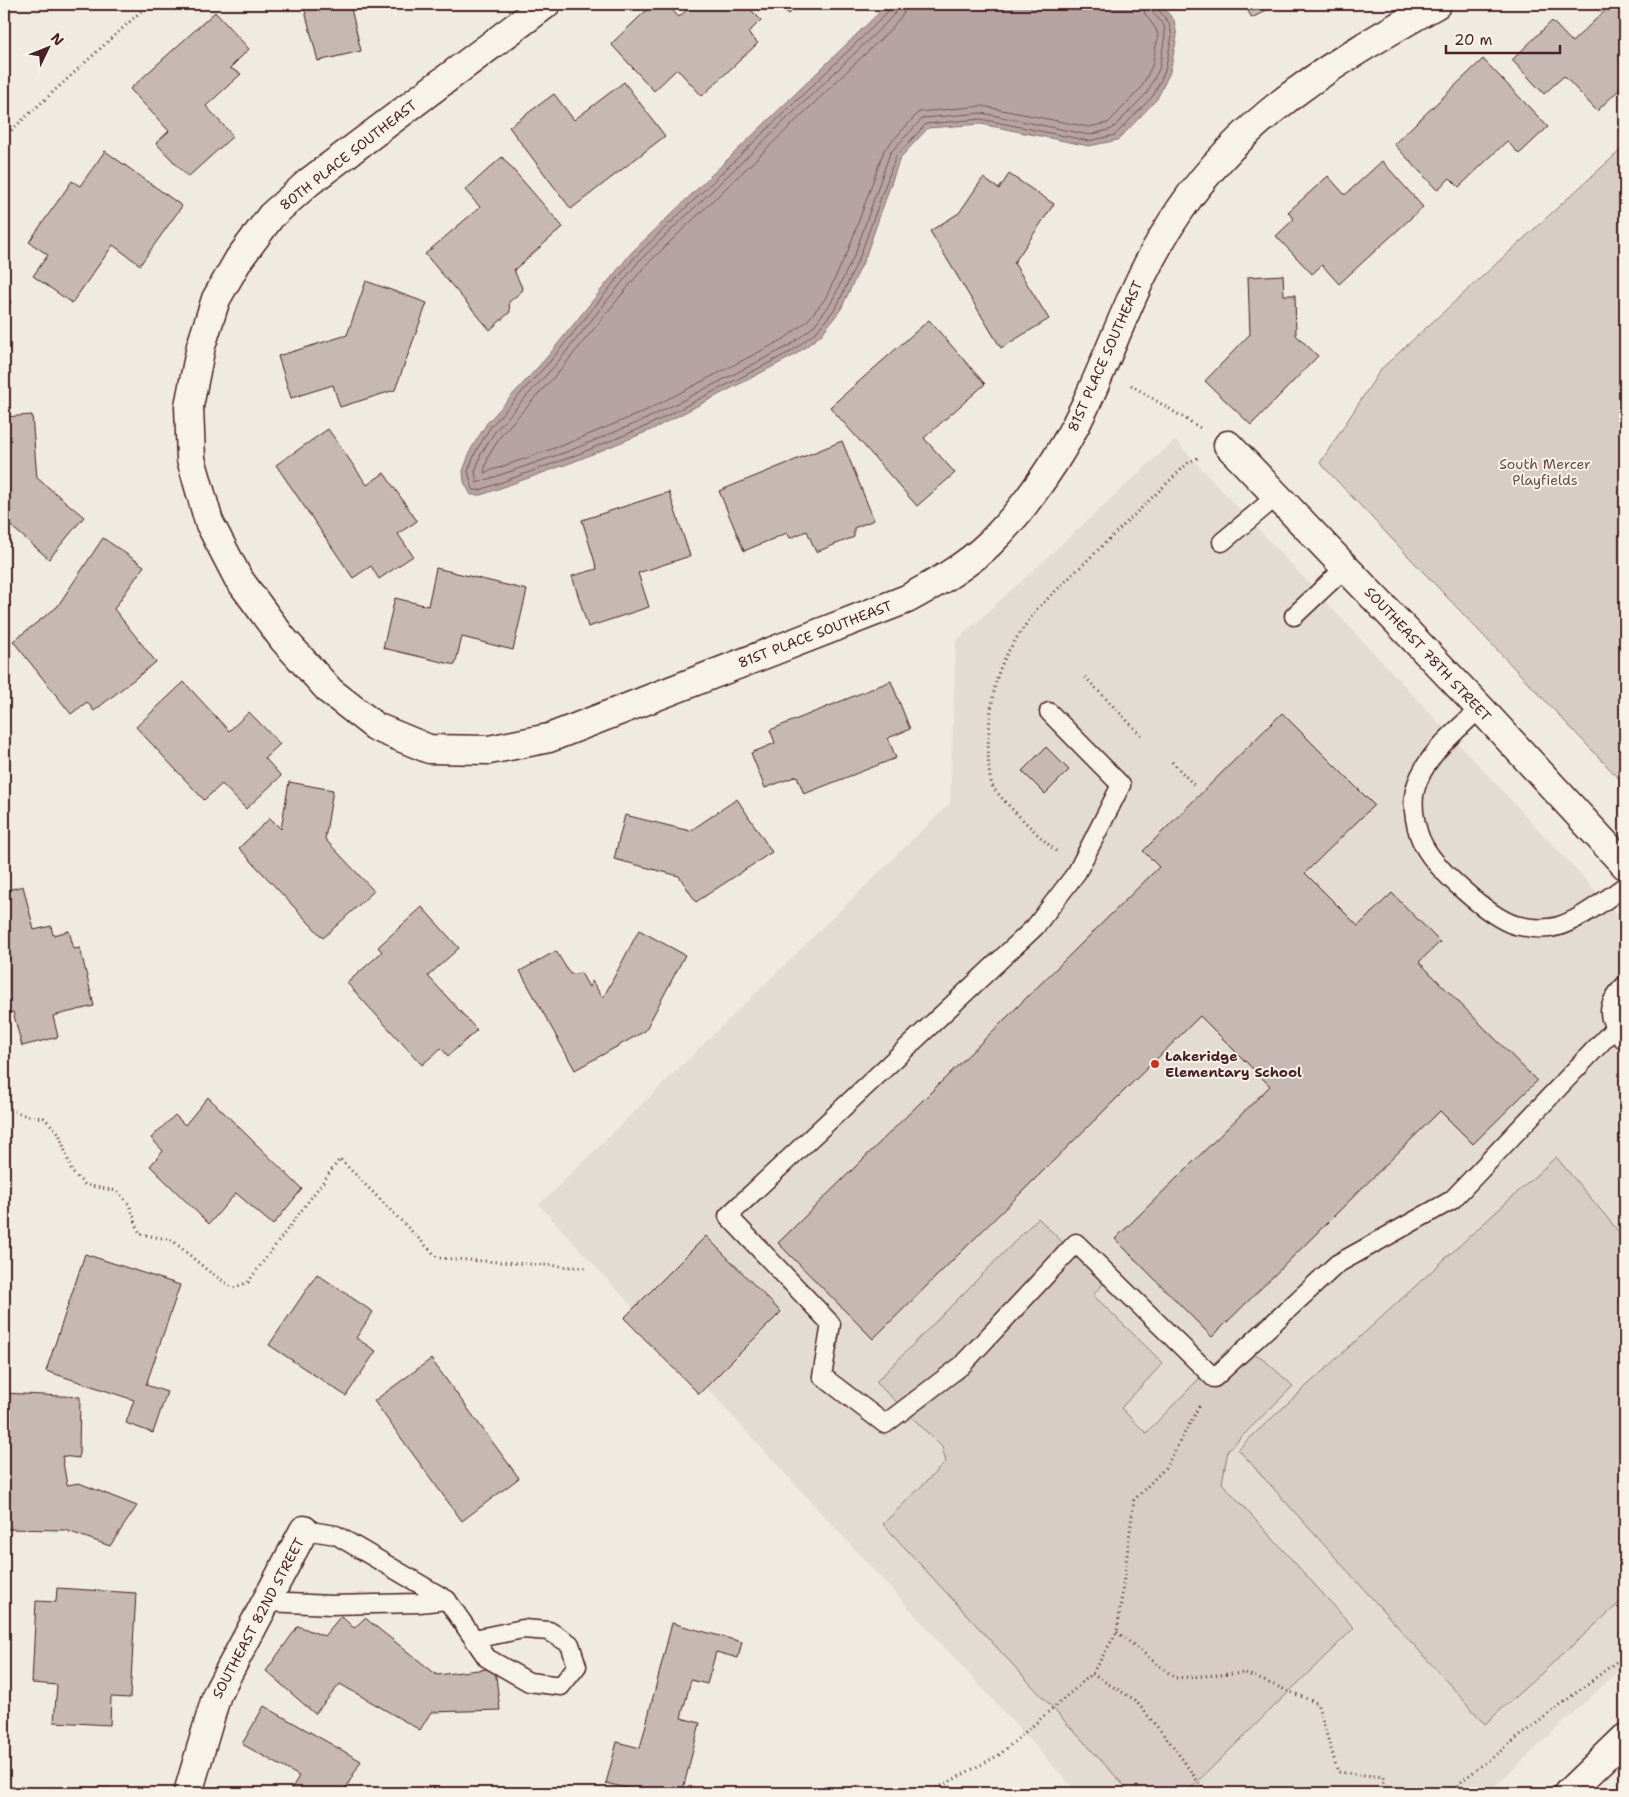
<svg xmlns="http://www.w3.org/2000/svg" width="1629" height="1797" font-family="'Shantell Sans',sans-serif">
<rect width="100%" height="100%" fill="#f0ebe0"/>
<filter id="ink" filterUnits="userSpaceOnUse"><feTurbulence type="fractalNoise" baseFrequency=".02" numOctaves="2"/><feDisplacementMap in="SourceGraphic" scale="10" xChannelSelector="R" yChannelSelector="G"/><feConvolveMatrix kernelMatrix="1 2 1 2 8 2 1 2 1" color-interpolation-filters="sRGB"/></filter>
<g filter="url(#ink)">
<polygon fill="#e3dcd2" points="1175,440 1625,922 1625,1665 1488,1793 1078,1793 539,1205 950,803 956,641"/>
<g fill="#d8cdc6" stroke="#917678">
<polygon points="1625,146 1625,785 1320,463 1381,369"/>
<polygon points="1556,1157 1625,1239 1625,1598 1485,1724 1238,1449"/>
<polygon points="1038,1218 1104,1283 1093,1295 1163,1363 1121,1408 1146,1433 1227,1350 1237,1346 1261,1357 1293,1386 1228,1450 1222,1483 1354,1628 1186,1793 1131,1793 883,1524 946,1462 942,1447 876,1382"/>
</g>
<polygon fill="#b7a4a2" stroke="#8b6f72" points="888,4 1160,4 1174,20 1177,36 1170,72 1157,99 1118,140 1089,146 981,124 928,128 900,158 865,258 841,309 821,335 795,355 651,430 573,462 481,495 471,495 464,482 463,471 471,449 487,423 548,356 631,253"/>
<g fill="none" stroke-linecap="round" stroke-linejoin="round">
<g stroke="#76545b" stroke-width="1">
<polyline points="892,4 891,8 881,19 635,257 552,359 491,426 476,451 468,471 473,490 480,490 571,457 649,425 792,351 817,331 837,306 860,256 896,156 926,124 981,119 1089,141 1115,135 1153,96 1165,71 1172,36 1169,23 1157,8 1156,4"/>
<polyline points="898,4 896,12 885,24 639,261 557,363 496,430 481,454 475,472 477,483 569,451 646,419 789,346 813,327 831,303 855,254 890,153 923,118 982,113 1089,135 1112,129 1147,93 1159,69 1165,36 1164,25 1152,12 1150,4"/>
<polyline points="906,4 903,14 891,29 645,266 562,368 502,434 488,457 484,473 566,444 643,412 784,339 807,321 825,299 848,251 884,150 919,112 982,106 1088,127 1108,123 1141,88 1152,66 1158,36 1156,29 1145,14 1142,4"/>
</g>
</g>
<g fill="#c6b8b3" stroke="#4a1f2b">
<polygon points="299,4 350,4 361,51 318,61 305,11"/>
<polygon points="653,4 666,4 679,17 693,4 745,4 761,20 748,33 758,43 702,96 677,69 654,91 611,44"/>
<polygon points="777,4 799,4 789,14"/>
<polygon points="1244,4 1278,4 1252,18"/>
<polygon points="1612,4 1620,4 1625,9 1625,84 1597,111 1564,76 1544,94 1512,60 1552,21 1572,42"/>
<polygon points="215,12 249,49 230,68 241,74 206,106 233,136 188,177 156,143 169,131 130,89"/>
<polygon points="1483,59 1548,127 1519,154 1507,141 1459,187 1450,178 1437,190 1394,144"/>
<polygon points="624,82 665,136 571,209 509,127 554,94 574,120"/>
<polygon points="105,151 182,206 140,265 113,245 72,303 33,276 48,255 29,242 72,181 80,186"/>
<polygon points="502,157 563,227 514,270 523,290 509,302 510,312 490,330 425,254 480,207 465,190"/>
<polygon points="1382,161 1423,207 1339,284 1322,265 1312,274 1276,236 1294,219 1288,212 1328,176 1345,195"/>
<polygon points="1009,174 1054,204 1014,263 1049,319 1001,348 930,231 959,213 983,178 999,189"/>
<polygon points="1283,275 1284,295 1295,295 1296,335 1318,356 1251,425 1205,381 1250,334 1248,277"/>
<polygon points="366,281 427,303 395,390 340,407 333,385 291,398 278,356 347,335"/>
<polygon points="4,286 11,303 4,306"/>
<polygon points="929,320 985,384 924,438 955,473 917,506 830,407"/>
<polygon points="32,415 37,478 84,517 49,559 4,520 4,417"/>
<polygon points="328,429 367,485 384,473 417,521 398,534 413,556 379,579 371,566 353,578 276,465"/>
<polygon points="842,441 874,520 854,528 854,537 816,552 807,531 790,538 787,533 744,551 719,491"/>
<polygon points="669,492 690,556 638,573 649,607 588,627 572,576 597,569 582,520"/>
<polygon points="103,538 144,566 114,609 156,662 94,711 87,702 71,714 13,641 57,607"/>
<polygon points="436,568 527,590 513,650 462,637 455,665 383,648 395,598 428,606"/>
<polygon points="891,681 910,729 888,738 896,758 804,794 797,776 765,788 751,753 775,743 770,730"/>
<polygon points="184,682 229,731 249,712 280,744 265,758 281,776 246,809 222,784 204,800 136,727"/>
<polygon points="1282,713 1374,805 1305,873 1358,926 1392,893 1440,942 1419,962 1537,1081 1473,1144 1440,1111 1212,1337 1115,1239 1270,1086 1200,1016 873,1339 778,1243 1159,867 1143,851"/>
<polygon points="1046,747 1069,770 1045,794 1022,771"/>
<polygon points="289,782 333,790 325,839 374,891 323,938 239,848 270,818 281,829"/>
<polygon points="737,799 772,852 696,902 679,876 614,859 625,815 690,831"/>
<polygon points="23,886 34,930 51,926 53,935 69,931 74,949 80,948 94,1006 53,1016 58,1037 22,1046 13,1012 8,1013 4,994 4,891"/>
<polygon points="422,907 459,948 428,976 477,1030 448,1056 441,1048 422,1065 347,983 382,952 378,947"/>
<polygon points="639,930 685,955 645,1031 575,1070 520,971 556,951 570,974 581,973 589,987 592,981 603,998"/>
<polygon points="208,1097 302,1189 273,1225 236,1193 209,1224 150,1166 163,1151 151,1138 175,1115 185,1125"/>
<polygon points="706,1236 781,1312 699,1394 624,1318"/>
<polygon points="85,1254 180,1285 146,1385 167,1392 153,1433 126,1423 134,1400 46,1371"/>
<polygon points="317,1274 373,1312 356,1338 376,1351 346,1396 269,1345"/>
<polygon points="431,1359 519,1478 462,1521 374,1401"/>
<polygon points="4,1393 80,1397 79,1458 62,1456 67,1485 79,1483 137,1506 110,1546 65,1530 4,1529"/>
<polygon points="57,1588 136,1593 130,1698 111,1697 110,1725 54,1722 57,1685 32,1683 36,1601 56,1602"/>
<polygon points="341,1616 354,1628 365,1618 437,1675 495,1668 500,1710 431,1712 420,1730 340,1684 315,1714 266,1671 298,1626 324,1636"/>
<polygon points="672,1623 742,1642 738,1658 716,1652 707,1684 691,1680 681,1718 700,1723 682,1793 646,1793 606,1783 617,1742 640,1748"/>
<polygon points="264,1706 361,1761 343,1793 289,1793 299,1776 242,1744"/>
<polygon points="4,1787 110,1788 110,1793 4,1793"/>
</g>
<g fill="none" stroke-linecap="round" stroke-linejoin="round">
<g stroke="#4a1f2b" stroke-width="21">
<g id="lane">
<polyline points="1222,542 1277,496"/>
<polyline points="1294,616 1346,567"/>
<path d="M1480,708C1456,732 1424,755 1415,790C1411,806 1416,832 1424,846C1437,870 1489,917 1515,925C1524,927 1540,929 1549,928C1572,926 1607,899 1625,886"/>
<polyline points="1049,712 1121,785 1077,872 1035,927 728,1216 831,1324 822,1376 885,1424 961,1366 1076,1243 1214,1378 1337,1264 1452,1200 1614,1029"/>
<path d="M1625,985C1604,1006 1606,1019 1625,1041"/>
<polyline points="304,1530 336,1535 447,1600 487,1658 529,1682 561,1686 577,1666 570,1644 549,1631 523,1629 474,1639"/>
<polyline points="267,1602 331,1605 419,1603 447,1600"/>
</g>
</g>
<g stroke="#4a1f2b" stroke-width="31">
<g id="street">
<path d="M546,4L309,182L271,216L239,259L216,299L201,346L189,406L191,459L209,522L238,578L283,639L330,691L376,727L429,749L489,750L549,738L907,599C936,583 965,567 989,544C1025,509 1064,452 1085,406C1117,338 1136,274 1180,210C1246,113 1337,61 1437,4"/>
<polyline points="1228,445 1480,708 1625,865"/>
<polyline points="188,1793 217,1694 304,1530"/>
<polyline points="1568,1793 1625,1738"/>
</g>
</g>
<g stroke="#4a1f2b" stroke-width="3" stroke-dasharray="1 4" stroke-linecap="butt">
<polyline points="4,137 149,4"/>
<polyline points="1131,385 1200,428"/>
<polyline points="1085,677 1141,735"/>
<polyline points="1172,762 1194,785"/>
<path d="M1056,851C1046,843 994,793 992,785C984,760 990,700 998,675C1005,651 1023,629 1037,609L1189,462L1198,458"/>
<path d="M4,1100C12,1115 28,1116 44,1118L59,1133L72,1172L85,1185L117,1191L129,1204L140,1234L172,1240L207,1270L233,1288L248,1282L340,1159L438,1258L588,1268"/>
<polyline points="1117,1632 1175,1678 1245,1673 1317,1703 1338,1772 1383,1777 1385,1793"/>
<polyline points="1092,1674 1135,1700 1173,1746 1206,1793"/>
<polyline points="928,1793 999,1755 1092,1674 1117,1632 1134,1500 1166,1467 1201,1403"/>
<polyline points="1451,1793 1463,1780 1625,1655"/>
</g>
<use href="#lane" stroke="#f7f3e8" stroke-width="18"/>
<use href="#street" stroke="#f7f3e8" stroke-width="28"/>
</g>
</g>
<circle fill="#c8321e" stroke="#f7f3e8" stroke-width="2" cx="1155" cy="1064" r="5"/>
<g text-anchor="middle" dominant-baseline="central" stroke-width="4" stroke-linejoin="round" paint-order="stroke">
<g font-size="14" fill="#4a1f2b" stroke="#f7f3e8">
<text transform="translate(348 155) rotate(-38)">80TH PLACE SOUTHEAST</text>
<text transform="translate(1105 356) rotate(-66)">81ST PLACE SOUTHEAST</text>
<text transform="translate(815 634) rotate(-21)">81ST PLACE SOUTHEAST</text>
<text transform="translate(1428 654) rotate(47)">SOUTHEAST 78TH STREET</text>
<text transform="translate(258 1618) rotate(-62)">SOUTHEAST 82ND STREET</text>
</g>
<g font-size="14" fill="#6e4a52" stroke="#f7f3e8">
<text x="1545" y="464">South Mercer<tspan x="1545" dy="16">Playfields</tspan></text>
</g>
<g font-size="14" font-weight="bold" fill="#4a1f2b" stroke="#f7f3e8" text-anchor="start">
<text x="1165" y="1056">Lakeridge<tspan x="1165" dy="16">Elementary School</tspan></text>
</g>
</g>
<rect width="1629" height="1797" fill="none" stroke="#f7f3e8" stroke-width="20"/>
<rect x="10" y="10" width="1609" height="1777" fill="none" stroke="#4a1f2b" stroke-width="2" filter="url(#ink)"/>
<g transform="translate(48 48) rotate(47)" stroke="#f7f3e8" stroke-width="4" paint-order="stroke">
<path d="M0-4L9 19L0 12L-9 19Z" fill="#4a1f2b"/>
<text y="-8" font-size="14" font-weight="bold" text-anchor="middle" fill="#4a1f2b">N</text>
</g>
<path d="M1446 45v8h114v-8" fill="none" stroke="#4a1f2b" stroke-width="2.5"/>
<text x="1454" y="45" font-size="15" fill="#4a1f2b" stroke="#f7f3e8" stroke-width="4" paint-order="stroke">20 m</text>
</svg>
